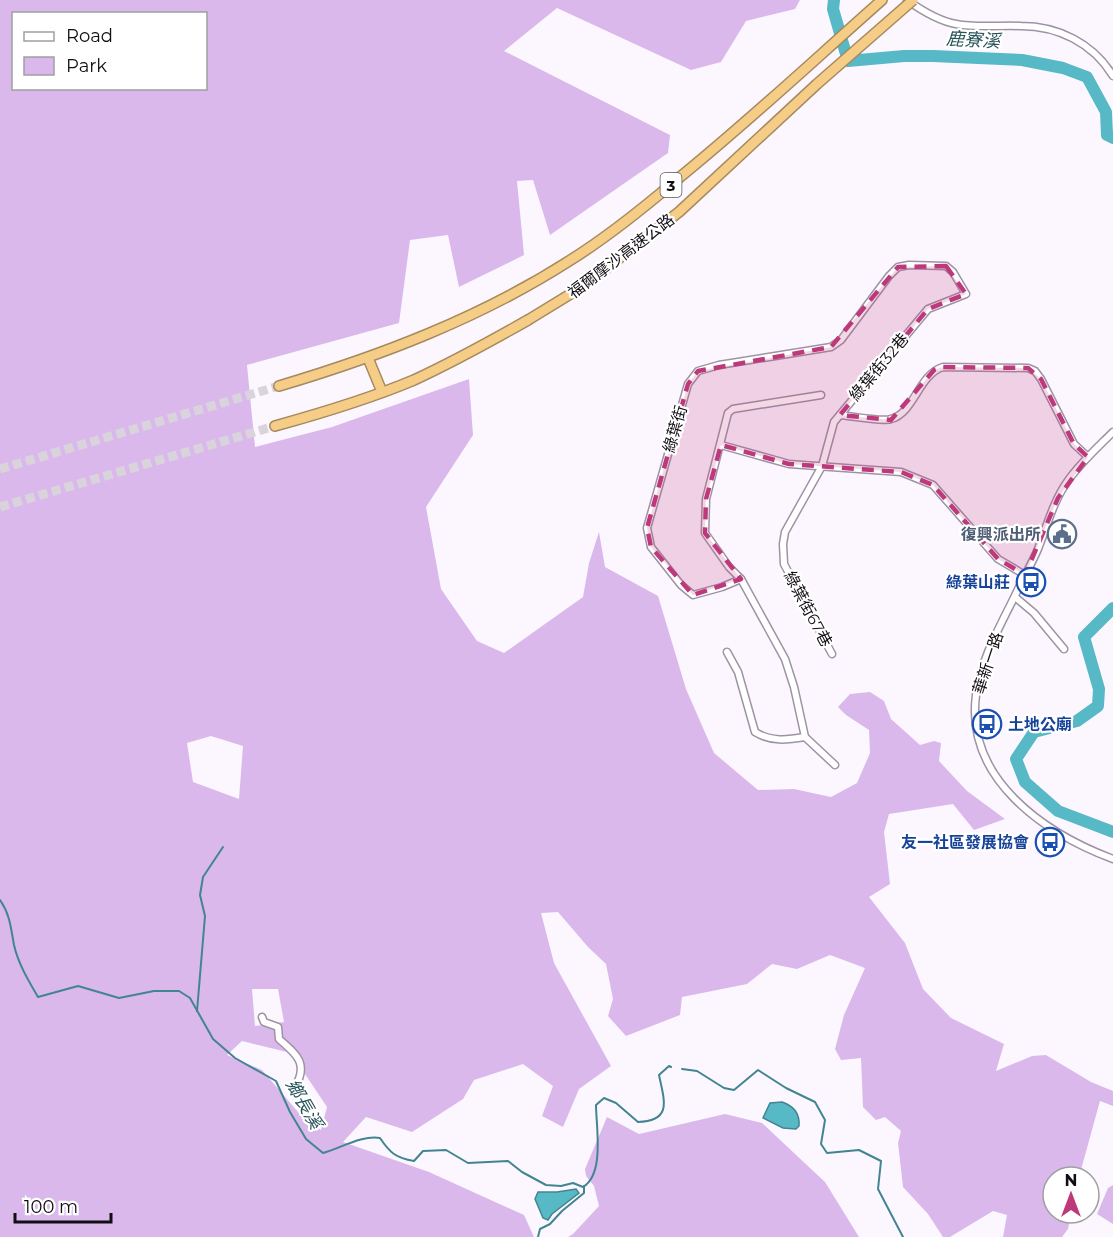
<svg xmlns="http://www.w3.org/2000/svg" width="1113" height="1237" font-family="Montserrat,'Noto Sans TC',sans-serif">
<rect width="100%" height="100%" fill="#fcf7ff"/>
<g fill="#dab8ec" fill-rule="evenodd">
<path d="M0,0H800L795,9L746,21L721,62L691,70L557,8L504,51L670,135L668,153L550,235L533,180L517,181L524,255L459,287L448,235L410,240L399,323L247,365L255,447L332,427L469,379L473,435L426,507L441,589L477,641L504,653L583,597L589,563L599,532L605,567L658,596L686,689L714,753L758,790L794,789L831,797L857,783L870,753L869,730L846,715L838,707L850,694L870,692L884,701L891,719L920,745L934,741L941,743L939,761L967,791L1005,819L974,830L953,804L889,814L884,832L890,884L869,897L905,943L923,989L951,1018L1004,1044L996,1071L1032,1056L1046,1055L1091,1082L1113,1091V1106L1100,1101L1079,1177H1053V1213H1071L1068,1229L1062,1237H1003L1007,1215L993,1211L950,1237H943L928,1214L903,1187L898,1143L901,1131L885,1117L876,1120L863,1107L861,1058L841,1060L835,1049L844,1015L865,968L830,955L797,969L772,964L747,984L682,997L680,1015L626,1036L608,1016L613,999L606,964L588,947L558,912L541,913L554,963L611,1066L579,1089L563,1127L542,1116L553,1086L523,1064L474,1080L463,1099L412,1132L366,1117L343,1142L429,1172L524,1215L534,1237H0ZM14,14H206V88H14ZM211,736L243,746L239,799L193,782L187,743ZM252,989H278L284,1022L255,1026ZM242,1041L291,1053L327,1107L321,1130L298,1112L262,1070L227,1055Z"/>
<polygon points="725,1114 762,1123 825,1182 859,1237 568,1237 573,1234 599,1206 594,1186 586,1176 585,1169 607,1117 639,1134"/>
<polygon points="1113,1185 1113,1224 1097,1214 1108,1188"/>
</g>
<g fill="#57b8c6" stroke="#428591" stroke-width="1.5">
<path d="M782,1102C794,1106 800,1113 799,1126L796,1129L783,1128L763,1118L770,1103Z"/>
<polygon points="576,1189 579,1193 552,1214 548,1220 543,1218 535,1199 538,1192 557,1192"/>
</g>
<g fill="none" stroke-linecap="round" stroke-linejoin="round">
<g stroke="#428591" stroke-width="2">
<path d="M0,900C10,914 11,929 14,945C18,963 28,980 38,997L78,986L119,998L154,991H179L190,998L213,1039L235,1058L276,1081L290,1112L306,1139L323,1153C341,1148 362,1135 380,1138C390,1153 396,1158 414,1161L423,1151L446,1150L468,1163L508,1161L522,1172L546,1185L561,1186L573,1183L583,1187C605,1174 596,1126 596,1105L604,1098L616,1103L638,1122C673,1121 664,1100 659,1075L669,1066L671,1067"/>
<polyline points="197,1011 205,916 200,895 203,877 223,847"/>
<polyline points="682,1069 697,1071 724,1088 734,1090 758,1070 786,1088 815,1102 825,1120 821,1144 827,1153 859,1150 881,1161 878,1189 903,1237"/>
<polyline points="538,1237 540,1229 550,1224 562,1211 584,1193 584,1186"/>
</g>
<g stroke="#57b8c6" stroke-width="12">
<polyline points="834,0 833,9 848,61 904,56 933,56 1022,60 1063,68 1087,77 1106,112 1107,135 1113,138"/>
<polyline points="1113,608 1084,637 1099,689 1098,706 1077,721 1034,732 1016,759 1025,782 1058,811 1113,832"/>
</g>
<g stroke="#d9d4dc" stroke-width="9" stroke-dasharray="9 4.5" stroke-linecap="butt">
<polyline points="0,469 279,386"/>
<polyline points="0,507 275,426"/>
</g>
<g stroke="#9e93a4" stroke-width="9">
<g id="minor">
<path d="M907,0C921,10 939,21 956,24C977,28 1000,25 1021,26C1058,26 1093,43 1113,76"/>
<path d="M840,415C851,416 883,422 891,419C914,413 919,374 943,367L1028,368L1035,371L1041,379L1074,444L1088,457"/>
<path d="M1113,432C1097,448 1080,463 1067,482C1053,502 1047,526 1038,549C1033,561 1026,573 1020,585C1004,620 981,656 976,695C965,779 1044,833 1113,859"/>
<polyline points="721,445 789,464 901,472 933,485 998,559 1025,575"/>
<polyline points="741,579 722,587 693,595 681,585 651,547 647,528 688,384 698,371 719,365 831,347 841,340 889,276 898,267 909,265 946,266 953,272 966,294 928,309 834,422 822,466 785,532 783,544 784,564 832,654"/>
<polyline points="1015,597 1034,613 1064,649"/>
<path d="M727,652L738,672L755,732C771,742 787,740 805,737"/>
<polyline points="805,737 794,687 785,659 741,579 729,567 705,533 706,499 728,413 733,409 821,395"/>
<polyline points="805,737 835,765"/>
<path d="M262,1017L264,1022L278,1027L279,1039C296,1054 309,1063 295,1087"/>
</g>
</g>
<g stroke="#a68a5f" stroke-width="12">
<g id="highway">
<polyline points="368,358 382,392"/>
<path d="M279,386C380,356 480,318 569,261C606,238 641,210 674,182C746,124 813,61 882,0"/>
<path d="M275,426C322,413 369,399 414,380C453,362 491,341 528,320"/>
</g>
</g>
<use href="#minor" stroke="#fff" stroke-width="6"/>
<use href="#highway" stroke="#f6cd87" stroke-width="9"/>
<g stroke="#a68a5f" stroke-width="12" stroke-linecap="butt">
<polyline id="highway-bridge" points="528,320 582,287 679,212 817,84 913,0"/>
</g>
<use href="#highway-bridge" stroke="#f6cd87" stroke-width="9"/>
</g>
<path fill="#be397b" fill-opacity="0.2" stroke="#be397b" stroke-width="4.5" stroke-dasharray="12 8" stroke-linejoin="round" d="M946,266L966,294L928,309L840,415L891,420L934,370L943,367L1028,368L1041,379L1074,444L1088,457L1058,498L1025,575L998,559L933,485L901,472L789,464L721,445L706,499L705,533L741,579L693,595L651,547L647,528L688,384L698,371L831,347L898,267Z"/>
<defs>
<g id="civic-ring" transform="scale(1.5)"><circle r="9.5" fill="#fff" stroke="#5c6f8a" stroke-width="1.5"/><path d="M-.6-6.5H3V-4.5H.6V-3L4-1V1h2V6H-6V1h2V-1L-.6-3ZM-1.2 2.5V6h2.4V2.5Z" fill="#5c6f8a"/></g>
<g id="bus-ring" transform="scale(1.5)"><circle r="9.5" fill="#fff" stroke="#1a4fb4" stroke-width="1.5"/><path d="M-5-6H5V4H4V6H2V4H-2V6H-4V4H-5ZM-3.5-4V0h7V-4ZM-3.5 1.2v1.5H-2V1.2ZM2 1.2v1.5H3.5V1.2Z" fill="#1a4fb4"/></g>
</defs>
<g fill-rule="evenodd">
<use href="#civic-ring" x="1062" y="534"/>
<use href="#bus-ring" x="1031" y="582"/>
<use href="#bus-ring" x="987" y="724"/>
<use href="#bus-ring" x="1050" y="842"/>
</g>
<g text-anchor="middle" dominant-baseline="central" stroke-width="4.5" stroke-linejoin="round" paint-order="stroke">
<rect fill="#fff" stroke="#59565a" stroke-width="1.5" x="660.5" y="173" width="21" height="24" rx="4.5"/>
<g font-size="15" font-weight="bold" fill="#120e14">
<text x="671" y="185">3</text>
</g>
<g font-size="16" fill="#120e14" stroke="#fff">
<text transform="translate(621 256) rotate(-37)">福爾摩沙高速公路</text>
<text transform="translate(879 367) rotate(-50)">綠葉街32巷</text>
<text transform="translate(675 429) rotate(-74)">綠葉街</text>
<text transform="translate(808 609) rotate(62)">綠葉街67巷</text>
<text transform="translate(988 663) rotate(-72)">華新一路</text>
</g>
<g font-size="16" font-weight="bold" fill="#4e5e75" stroke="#fff" text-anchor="end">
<text x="1041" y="534">復興派出所</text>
</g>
<g font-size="16" font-weight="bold" fill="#164399" stroke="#fff" text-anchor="end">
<text x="1010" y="582">綠葉山莊</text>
<text x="1008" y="724" text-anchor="start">土地公廟</text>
<text x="1029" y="842">友一社區發展協會</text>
</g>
<g font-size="18" font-style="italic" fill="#275359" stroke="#fff">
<text transform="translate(973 40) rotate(3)">鹿寮溪</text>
<text transform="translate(304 1104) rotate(60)">鄉長溪</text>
</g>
</g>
<rect x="12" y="12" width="195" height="78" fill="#ffffff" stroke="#a09fa1" stroke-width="1.5"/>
<rect x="24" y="32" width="30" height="9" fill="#ffffff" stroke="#a09fa1" stroke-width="1.5"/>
<text x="66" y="42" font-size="18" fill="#120e14">Road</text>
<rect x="24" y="57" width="30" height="18" fill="#dab8ec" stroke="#a09fa1" stroke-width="1.5"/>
<text x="66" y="72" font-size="18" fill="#120e14">Park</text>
<g transform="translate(1071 1195)"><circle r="28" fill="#ffffff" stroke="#a09fa1" stroke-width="1.5"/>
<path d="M0-4.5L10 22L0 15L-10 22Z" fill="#be397b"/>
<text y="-9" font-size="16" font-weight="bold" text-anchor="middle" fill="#120e14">N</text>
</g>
<path d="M15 1213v9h96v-9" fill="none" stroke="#120e14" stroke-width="3"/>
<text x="24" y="1213" font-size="18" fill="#120e14" stroke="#ffffff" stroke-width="4.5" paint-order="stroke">100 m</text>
</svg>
